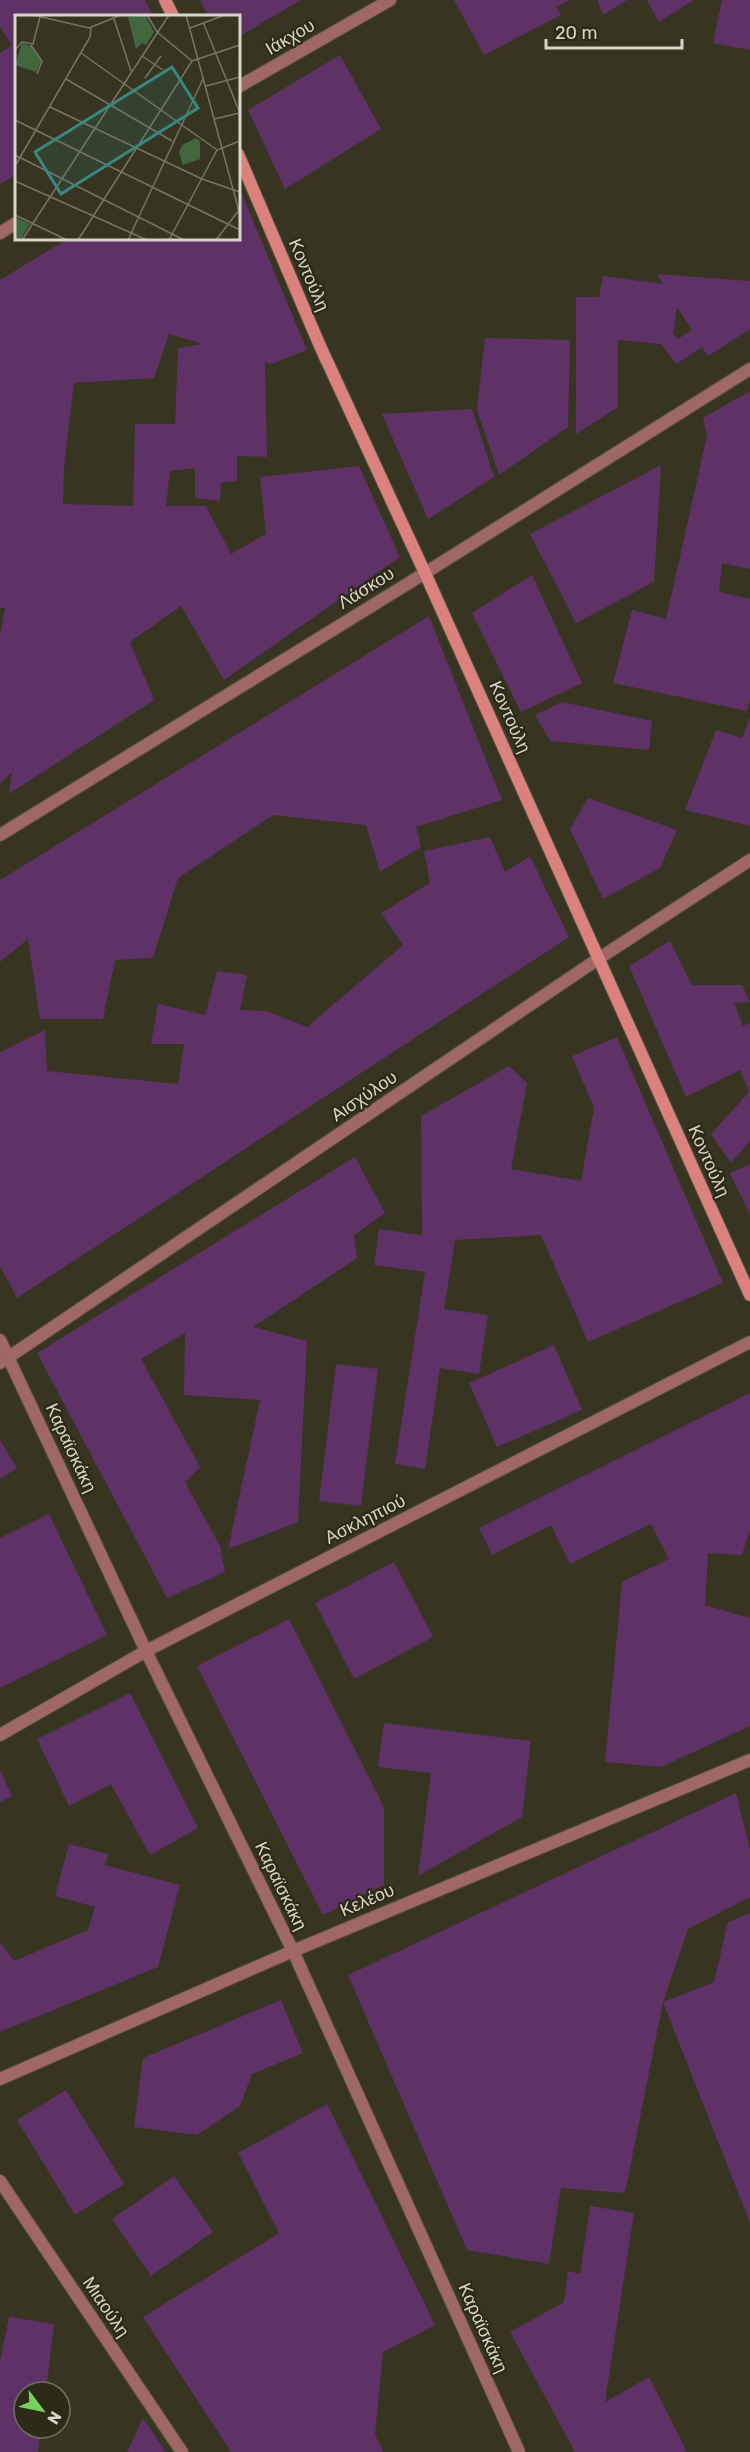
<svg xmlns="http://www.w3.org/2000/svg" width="750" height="2452" font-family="Rubik,sans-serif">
<rect width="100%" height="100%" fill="#373421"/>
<g fill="#5e3167" fill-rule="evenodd">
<polygon points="0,0 145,0 153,16 16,16 16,175 0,184 0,53 12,45 0,27"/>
<polygon points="200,0 301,0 238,37 238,16 208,16"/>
<polygon points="454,0 570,0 556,7 561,15 484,55"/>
<polygon points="597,0 627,0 603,15"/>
<polygon points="647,0 694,0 659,22"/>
<polygon points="722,0 750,0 750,50 713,43"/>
<polygon points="340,55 381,129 285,189 248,110"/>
<path d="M239,187L307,350L271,364L265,362L267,457L237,456V481L221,483L220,501L195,498V468L170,471L166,506H206L231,554L266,534L260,477L359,466L400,557L224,680L181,606L130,642L154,700L9,794L12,773L0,783V635L5,608H0V280L69,238H238ZM169,334L203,344L178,348L175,424H135L133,506L63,504L64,468L74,383L154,378Z"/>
<path d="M657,274L750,281V329L708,356L702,347L676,364L661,344L618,340V407L576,434V297H599L603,276L663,284ZM677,307L692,330L678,339L673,333Z"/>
<polygon points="485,338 570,340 568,427 499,475 477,410"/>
<polygon points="750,391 750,569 722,563 719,592 750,599 750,698 747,711 613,683 632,610 666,619 707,436 703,418"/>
<polygon points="472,409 494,477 428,519 382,414"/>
<polygon points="661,465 654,582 576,623 530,534"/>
<polygon points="532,575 582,683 521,712 472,613"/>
<polygon points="429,616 502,800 416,827 421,847 380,872 366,825 273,815 178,878 153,958 115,960 103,1019 40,1019 28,939 0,962 0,880"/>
<polygon points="562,702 652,721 649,750 550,741 535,715"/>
<polygon points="750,717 750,826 685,810 716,730 742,738"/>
<polygon points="588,798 677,830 660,868 603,899 570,829"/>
<polygon points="490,837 505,872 530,856 569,937 17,1298 0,1266 0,1052 45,1030 47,1071 178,1084 184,1044 151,1044 158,1004 205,1015 217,971 247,975 240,1010 267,1011 307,1027 403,945 381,913 430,883 424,851"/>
<polygon points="670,941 692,985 742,985 750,1002 734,1003 743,1026 750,1023 750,1141 731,1163 711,1134 749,1092 740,1070 686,1097 629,966"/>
<polygon points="617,1037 723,1283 588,1342 541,1235 455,1240 444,1309 488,1315 479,1374 440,1368 425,1469 395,1464 425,1272 374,1265 379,1229 422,1235 421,1116 509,1066 527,1083 511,1169 581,1181 594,1108 572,1056"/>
<polygon points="355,1157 385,1213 354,1235 357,1258 253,1327 307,1341 298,1522 228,1549 260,1400 184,1395 185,1333 141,1359 200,1467 185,1482 220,1546 225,1572 167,1598 37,1353"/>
<polygon points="750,1164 750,1215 730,1173"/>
<polygon points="554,1345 582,1410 497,1447 469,1383"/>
<polygon points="336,1364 378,1369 361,1506 319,1501"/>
<polygon points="750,1393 750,1529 742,1555 708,1553 705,1605 750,1618 750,1726 661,1767 605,1762 622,1582 669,1559 651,1524 570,1564 551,1525 492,1555 479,1528"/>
<polygon points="0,1440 17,1468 0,1479"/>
<polygon points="49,1514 107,1635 0,1688 0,1538"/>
<polygon points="394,1562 433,1637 354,1679 315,1603"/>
<polygon points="289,1619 384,1807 384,1885 323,1915 197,1666"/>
<polygon points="130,1693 198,1828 150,1855 111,1784 69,1806 37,1739"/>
<polygon points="384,1723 531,1741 522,1817 418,1876 431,1773 378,1767"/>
<polygon points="0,1770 12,1796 0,1802"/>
<polygon points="736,1793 750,1850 750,1897 688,1929 663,2002 625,2193 561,2188 549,2264 467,2250 348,1975"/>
<polygon points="69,1844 108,1854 105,1865 180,1885 158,1967 0,2032 0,1942 14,1961 88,1930 95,1907 55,1896"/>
<polygon points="750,1913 750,2223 663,2002 714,1982 728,1922"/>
<polygon points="281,2000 303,2053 252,2074 240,2106 197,2135 134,2127 143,2058"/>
<polygon points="66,2090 124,2184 75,2215 17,2120"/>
<polygon points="327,2104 435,2325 383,2352 375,2435 384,2452 231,2452 143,2317 279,2233 238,2153"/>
<polygon points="174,2176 213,2232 151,2276 112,2219"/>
<polygon points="590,2206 634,2213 605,2402 649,2377 687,2452 575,2452 510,2332 564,2302 568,2271 580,2274"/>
<polygon points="9,2317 54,2324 46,2392 24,2392 24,2428 41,2428 38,2452 0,2452 0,2361"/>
<polygon points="143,2418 166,2452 127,2452"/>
</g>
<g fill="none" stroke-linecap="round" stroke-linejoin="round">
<g stroke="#54513f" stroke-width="14">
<g id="minor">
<polyline points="238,87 390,0"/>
<polyline points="0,233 16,223"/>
<polyline points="0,835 425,573 750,369"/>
<polyline points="0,1363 598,959 750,860"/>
<polyline points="0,1735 146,1651 750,1342"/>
<polyline points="0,2079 293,1951 750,1760"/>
</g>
</g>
<g stroke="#54513f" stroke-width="14">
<g id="tertiary">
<polyline points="0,1340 146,1651 293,1951 519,2452"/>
<polyline points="0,2181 182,2452"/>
</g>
</g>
<g stroke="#54513f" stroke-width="14">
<g id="secondary">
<polyline points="165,0 173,16"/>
<polyline points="238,154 320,346 425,573 750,1295"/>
</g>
</g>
<use href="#minor" stroke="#9f6765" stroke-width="12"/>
<use href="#tertiary" stroke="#9f6765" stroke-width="12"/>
<use href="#secondary" stroke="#db827f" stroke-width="12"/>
</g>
<g text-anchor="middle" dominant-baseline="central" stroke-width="4.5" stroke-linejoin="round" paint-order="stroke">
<g font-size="18" fill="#d8d6ca" stroke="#2d2a17">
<text transform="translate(290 37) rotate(-30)">Ιάκχου</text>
<text transform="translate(309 275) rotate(67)">Κοντούλη</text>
<text transform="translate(366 588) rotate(-32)">Λάσκου</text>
<text transform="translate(510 717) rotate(66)">Κοντούλη</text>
<text transform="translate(364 1096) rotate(-34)">Αισχύλου</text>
<text transform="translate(709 1161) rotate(66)">Κοντούλη</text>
<text transform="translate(71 1448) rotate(65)">Καραϊσκάκη</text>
<text transform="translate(365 1519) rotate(-27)">Ασκληπιού</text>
<text transform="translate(281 1886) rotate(64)">Καραϊσκάκη</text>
<text transform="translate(367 1900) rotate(-23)">Κελέου</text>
<text transform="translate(106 2307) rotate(56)">Μιαούλη</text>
<text transform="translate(483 2328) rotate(66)">Καραϊσκάκη</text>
</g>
</g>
<g transform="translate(15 15)">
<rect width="225" height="225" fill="#373421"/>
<path d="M130,0L139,17L131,30L127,28L121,34L113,2ZM7,28L16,31L26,46L21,57L0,50ZM181,123L185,126V144L168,150L164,137L167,130ZM0,202L15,209L5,225H0Z" fill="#42673e"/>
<path fill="none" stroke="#777565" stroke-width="1.5" d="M18,0L74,13L106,0M132,0L142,17L177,46M171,0L225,200M99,4L116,56M188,7L225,98M175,13L210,0M16,30L27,46L22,59M0,35L7,27L18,29L25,2M66,38L202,135M127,41L148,55M130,63L146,41M51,64L157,126M191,71L225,62M35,92L187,164L225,177M199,104L225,98M0,105L225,215M0,140L169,225M0,151L75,22L76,13M0,166L132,225M0,200L52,225M7,225L154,0M63,225L177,46L225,30M113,225L188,64M154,225L202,135L225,126M201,225L224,195"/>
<path fill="#378980" fill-opacity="0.15" stroke="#378980" stroke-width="3" d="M157,52L183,93L46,179L20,137Z"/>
<rect width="225" height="225" fill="none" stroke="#d8d6ca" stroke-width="3"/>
</g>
<g transform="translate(42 2410) rotate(122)"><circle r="28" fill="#2d2a17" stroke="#716f5f" stroke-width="1.5"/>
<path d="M0-4.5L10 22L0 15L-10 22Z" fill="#76d25a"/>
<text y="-9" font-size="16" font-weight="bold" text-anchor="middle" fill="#d8d6ca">N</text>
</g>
<path d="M546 39v9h136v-9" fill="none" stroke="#d8d6ca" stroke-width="3"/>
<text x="555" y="39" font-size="18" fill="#d8d6ca" stroke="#2d2a17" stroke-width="4.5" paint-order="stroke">20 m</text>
</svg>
